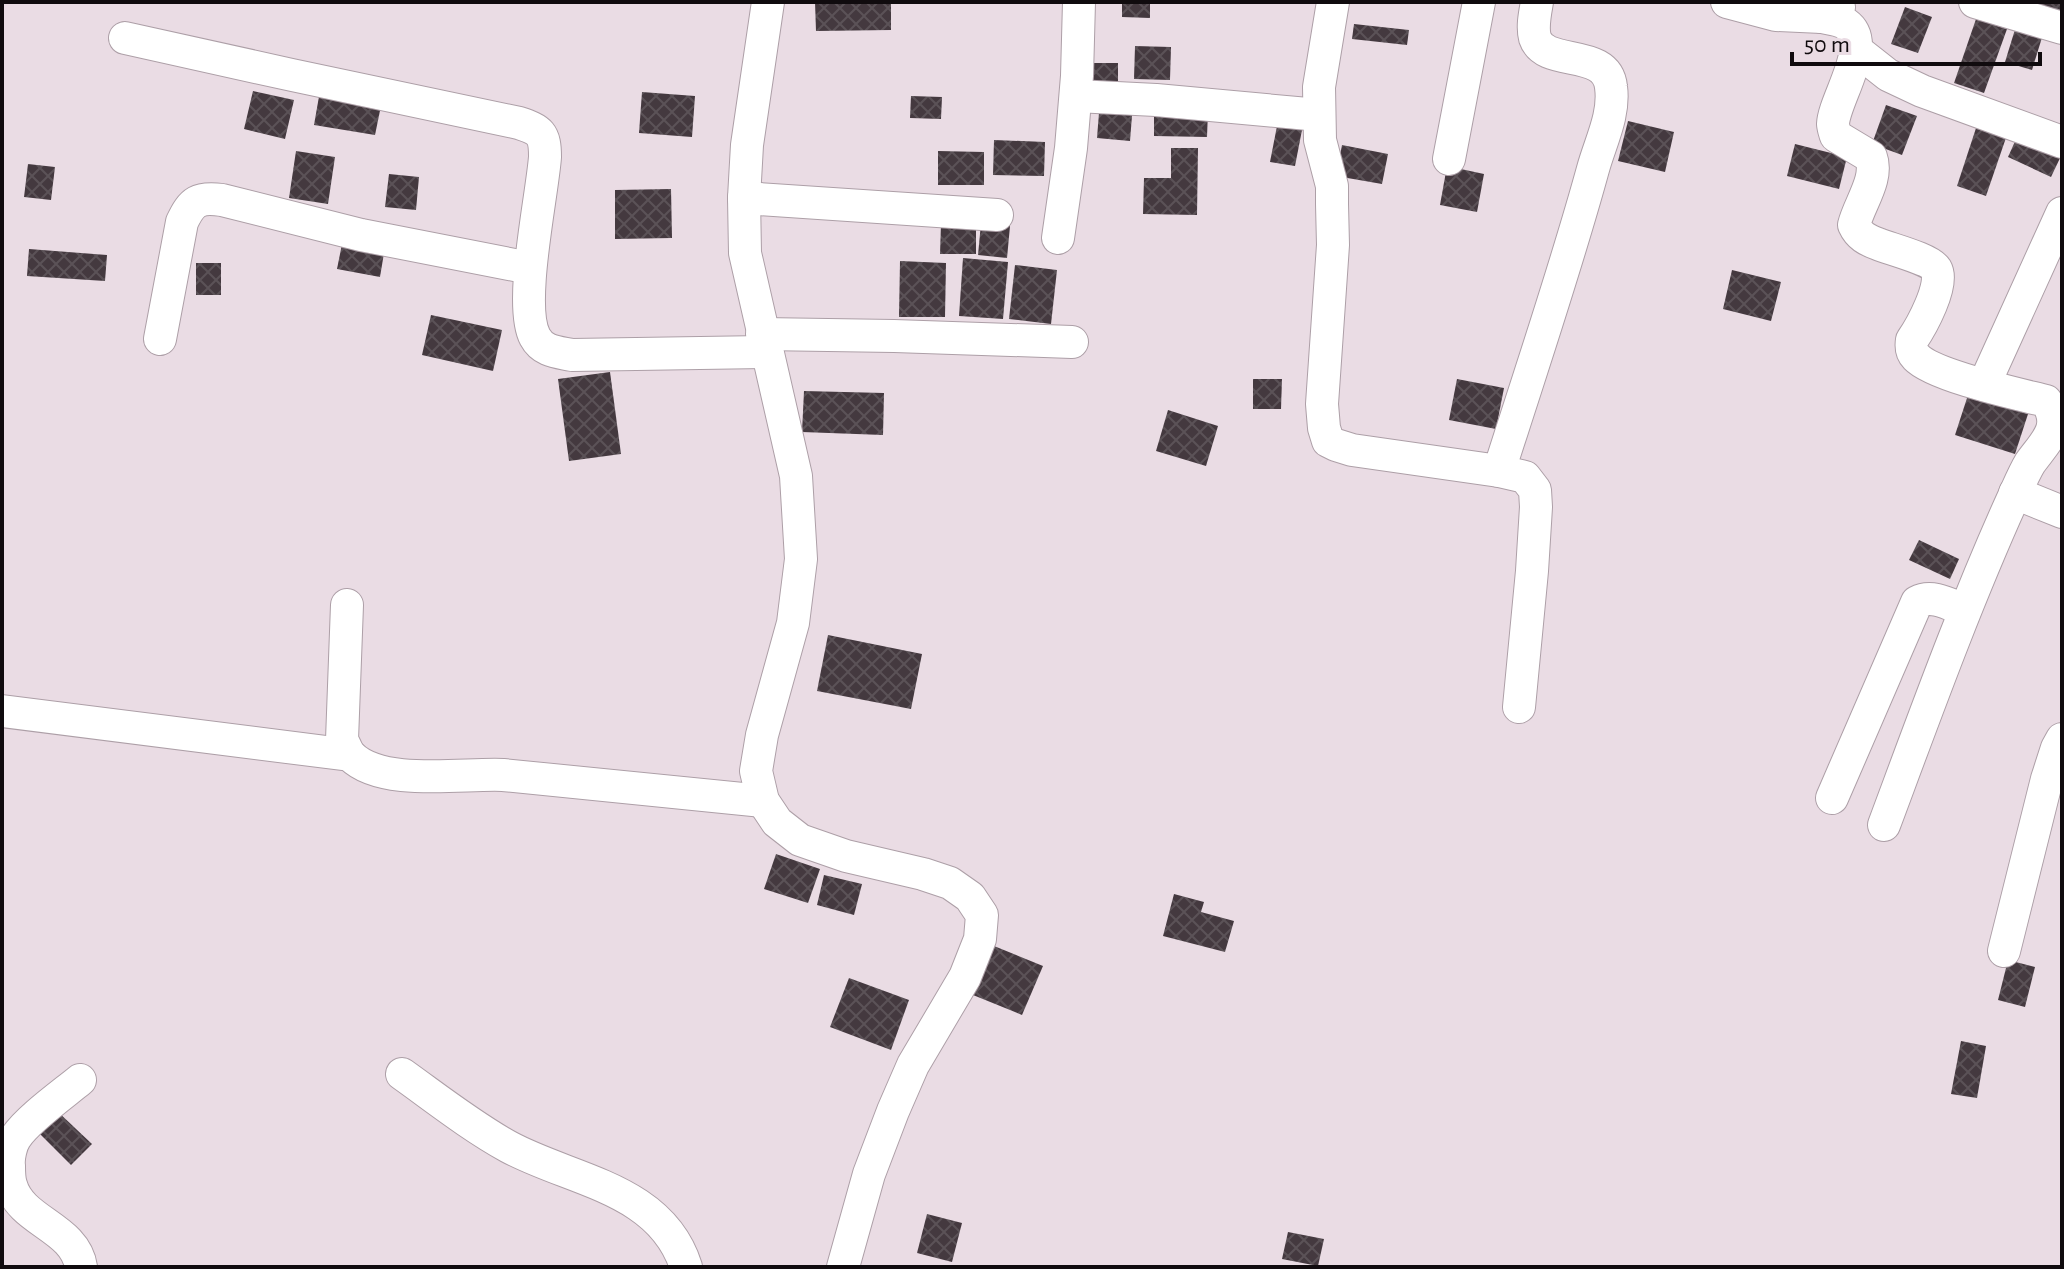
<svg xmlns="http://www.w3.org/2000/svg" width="2064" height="1269" font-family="'Alegreya Sans',sans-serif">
<defs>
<pattern id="building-cross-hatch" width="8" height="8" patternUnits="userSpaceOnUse" patternTransform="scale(2)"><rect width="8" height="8" fill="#44393f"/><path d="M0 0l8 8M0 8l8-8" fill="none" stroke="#5b5257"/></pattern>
</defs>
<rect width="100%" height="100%" fill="#eadce4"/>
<g fill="url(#building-cross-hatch)">
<polygon points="815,2 891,2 891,30 816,31"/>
<polygon points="1122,2 1150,2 1150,18 1122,17"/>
<polygon points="2020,2 2062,2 2062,19"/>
<polygon points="1905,7 1932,17 1918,53 1891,44"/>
<polygon points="1976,19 2007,29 1984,93 1954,83"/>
<polygon points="2017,23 2044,31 2032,70 2005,62"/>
<polygon points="1354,24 1409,30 1407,45 1352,39"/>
<polygon points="1135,46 1171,47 1170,80 1134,79"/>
<polygon points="1091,63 1118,63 1118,87 1090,87"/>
<polygon points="321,85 383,96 375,135 314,125"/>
<polygon points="253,91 294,100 285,139 244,129"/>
<polygon points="642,92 695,96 692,137 639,133"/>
<polygon points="911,96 942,97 941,119 910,118"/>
<polygon points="1100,100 1133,103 1130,141 1097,138"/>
<polygon points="1886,105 1917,116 1902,155 1872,144"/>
<polygon points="1154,109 1208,110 1207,137 1154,136"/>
<polygon points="1979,119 2009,129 1986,196 1957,186"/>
<polygon points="1628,121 1674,132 1665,172 1618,161"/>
<polygon points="1277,126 1302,130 1295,166 1270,162"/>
<polygon points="2017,137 2061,156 2051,177 2008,157"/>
<polygon points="994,140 1045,142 1044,176 993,175"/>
<polygon points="1795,144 1847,157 1839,189 1787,176"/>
<polygon points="1342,145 1388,154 1382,184 1336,176"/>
<polygon points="1171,148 1198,148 1197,215 1143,214 1144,178 1171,178"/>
<polygon points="296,151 335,157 328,204 289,198"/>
<polygon points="938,151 984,152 984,185 938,185"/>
<polygon points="28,164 55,167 51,200 24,197"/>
<polygon points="1447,166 1484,174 1477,212 1440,205"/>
<polygon points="389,174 419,177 416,210 385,207"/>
<polygon points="671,189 672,238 615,239 615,190"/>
<polygon points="981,223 1010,226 1007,258 978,255"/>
<polygon points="941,224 976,224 976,254 940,254"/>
<polygon points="342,244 384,253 380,277 337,269"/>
<polygon points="29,249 107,255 105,281 27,276"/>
<polygon points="963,258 1008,262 1003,319 959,316"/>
<polygon points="900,261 946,263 945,317 899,317"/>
<rect x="196" y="263" width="25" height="32"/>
<polygon points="1015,265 1057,270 1051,324 1009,319"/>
<polygon points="1732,270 1781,282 1771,321 1723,309"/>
<polygon points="431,315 502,330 493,371 422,355"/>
<polygon points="610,372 621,454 569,461 558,379"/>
<polygon points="1253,379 1282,379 1281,409 1253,409"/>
<polygon points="1457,379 1504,388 1496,429 1449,420"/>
<polygon points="804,391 884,393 883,435 802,432"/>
<polygon points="1968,395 2028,414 2015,454 1955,435"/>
<polygon points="1168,410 1218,426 1206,466 1156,451"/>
<polygon points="1919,540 1959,559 1950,579 1909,560"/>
<polygon points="828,635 922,654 911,709 817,691"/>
<polygon points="776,854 820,869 808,903 764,889"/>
<polygon points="824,875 862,884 854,915 817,905"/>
<polygon points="1174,894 1204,902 1201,912 1234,921 1225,952 1163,936"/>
<polygon points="994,946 1043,966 1022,1015 973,995"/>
<polygon points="2008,960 2035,967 2025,1007 1998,1000"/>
<polygon points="849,978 909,1000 891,1050 830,1027"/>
<polygon points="1961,1041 1986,1046 1977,1098 1951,1094"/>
<polygon points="57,1111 92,1144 71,1165 38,1132"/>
<polygon points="927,1214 962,1223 952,1262 917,1253"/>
<polygon points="1288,1232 1324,1239 1318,1266 1282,1259"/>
</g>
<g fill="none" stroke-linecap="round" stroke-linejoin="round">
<g stroke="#ad9fa7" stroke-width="34">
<g id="minor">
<polyline points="768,2 747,145 744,198 745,253 796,476 801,559 793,623 762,735 756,771 763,801 777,822 800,840 846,856 923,874 950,883 970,897 982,915 980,939 965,977 913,1065 893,1111 869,1174 843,1267"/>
<polyline points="1333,2 1319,87 1320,140 1332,186 1332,204 1333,245 1322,404 1324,428 1328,441 1336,445 1352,450 1499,471 1525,477 1535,490 1536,507 1532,571 1519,707"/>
<polyline points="1727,2 1776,15 1822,17 1839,7"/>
<polyline points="1975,2 2062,28"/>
<path d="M1822,17C1830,19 1839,19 1846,24C1874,44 1834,99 1833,124C1833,126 1835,134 1836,136L1871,157C1879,179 1859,204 1854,225C1859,236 1867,240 1878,244C1890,249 1930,259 1936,269C1945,284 1921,327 1912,340C1911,346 1911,352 1916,357C1934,376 2018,394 2046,401C2064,427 2045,442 2030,463C2024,473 2019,485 2014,496C1965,604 1925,715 1884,825"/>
<path d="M125,38L292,75L519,123C540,130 545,133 545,157C542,197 518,305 535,337C543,352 558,352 572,355L766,352"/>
<polyline points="1855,49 1888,75 1922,91 2062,142"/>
<polyline points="1076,96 1156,100 1319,115"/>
<polyline points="1449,159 1479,2"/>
<polyline points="744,198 997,215"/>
<polyline points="1058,238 1071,148 1077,76 1079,2"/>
<polyline points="762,334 894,336 1072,342"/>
<path d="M160,339L182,222C192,201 198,197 222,200L361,235L530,268"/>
<polyline points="1984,385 2062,213"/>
<path d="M1499,471C1531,370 1565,271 1593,169C1600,143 1615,115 1611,87C1607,47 1545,68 1535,38C1532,27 1535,13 1537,2"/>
<polyline points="2015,493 2062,512"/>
<path d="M347,605L342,740C345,745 347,752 351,756C382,787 463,773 503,775L763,801"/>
<polyline points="2,711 350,755"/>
<path d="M1832,798L1917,602C1932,594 1949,604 1964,610"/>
<polyline points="2004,951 2047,779 2057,748 2062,739"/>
<path d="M402,1074C437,1099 471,1126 509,1147C572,1181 661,1188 686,1267"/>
<path d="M80,1080C63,1094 28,1119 16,1137C11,1144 8,1158 9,1166C9,1172 9,1179 11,1185C21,1222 75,1227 81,1267"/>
</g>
</g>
<use href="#minor" stroke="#fff" stroke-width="32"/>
</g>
<rect width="2064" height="1269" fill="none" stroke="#100b0e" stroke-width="8"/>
<path d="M1792 52v12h248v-12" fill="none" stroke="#100b0e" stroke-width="4"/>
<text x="1804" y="52" font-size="24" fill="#100b0e" stroke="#eadce4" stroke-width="6" paint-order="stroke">50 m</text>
</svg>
